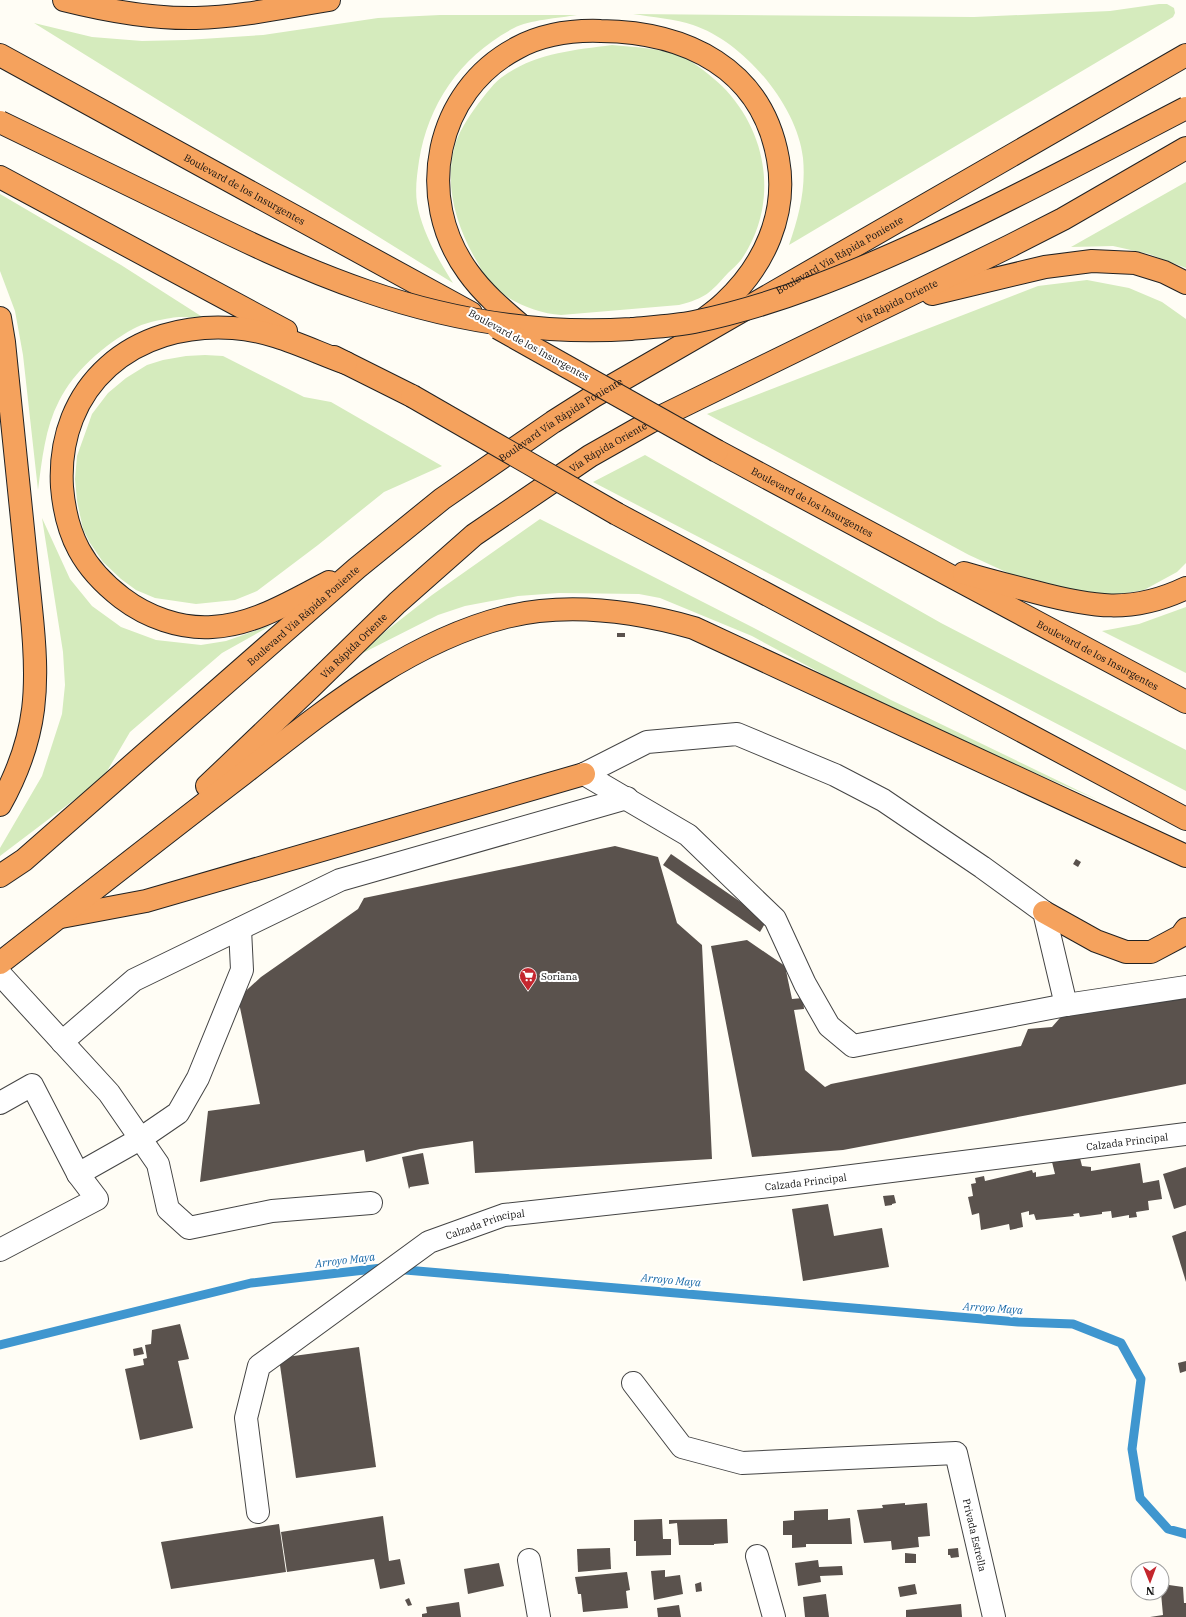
<svg xmlns="http://www.w3.org/2000/svg" width="1186" height="1617" font-family="'IBM Plex Serif',serif">
<rect width="100%" height="100%" fill="#fffdf5"/>
<g fill="#d5ebbd">
<path d="M1159,4H1167L1174,8L1175,13L1173,17L789,245C799,216 806,189 803,158C797,105 744,42 693,25C677,19 651,17 633,14L974,17L1110,11Z"/>
<path d="M440,15H577C559,18 529,20 514,28C462,55 428,103 419,161C417,175 415,189 417,203C422,232 438,259 453,283L34,23L92,37L142,41L186,40L263,35L378,18Z"/>
<path d="M612,45C634,47 659,48 680,56C695,62 711,76 722,86C769,133 779,205 741,260C737,265 732,269 728,273C710,293 706,298 679,305L561,315C536,313 507,301 490,283C485,278 482,271 479,265C458,231 444,189 454,149C458,132 468,118 478,104C486,94 494,82 505,75C537,53 574,50 612,45Z"/>
<polygon points="1186,182 1186,268 1149,254 1113,246 1071,247"/>
<path d="M0,194L121,265L204,318C194,318 181,316 171,318C159,320 143,323 133,329C104,345 74,371 59,401C45,428 42,460 38,490L23,355L15,311L0,271Z"/>
<polygon points="1087,280 1129,288 1162,302 1186,319 1186,563 1177,572 1144,590 1120,594 1088,596 1021,579 969,555 707,414 1038,286"/>
<polygon points="205,355 223,356 304,397 331,402 442,466 384,492 318,545 257,591 235,600 196,604 155,598 136,590 121,579 103,562 90,543 83,529 77,501 75,479 77,456 92,414 108,393 126,378 147,365 163,360 186,356"/>
<polygon points="645,455 941,623 1186,750 1186,791 593,482"/>
<polygon points="42,518 70,579 92,606 121,627 156,640 201,645 226,641 272,625 222,653 130,732 103,778 0,856 0,848 42,776 62,714 65,685 63,652"/>
<polygon points="540,519 754,628 891,700 1098,800 893,712 752,636 660,598 639,594 559,593 518,596 465,606 438,615 349,660 432,595"/>
<polygon points="1186,607 1186,673 1102,631 1139,624"/>
</g>
<g fill="none" stroke-linecap="round" stroke-linejoin="round">
<polyline stroke="#3f96cf" stroke-width="9" points="0,1345 251,1283 382,1268 1018,1322 1073,1324 1121,1343 1141,1379 1132,1449 1140,1498 1168,1529 1186,1534"/>
</g>
<g fill="#5a524d">
<rect x="617" y="633" width="8" height="4"/>
<polygon points="615,846 658,857 677,923 702,945 712,1159 475,1173 473,1141 420,1149 366,1162 364,1150 200,1182 208,1111 260,1104 238,998 261,977 358,909 364,898"/>
<polygon points="671,854 767,920 760,932 663,865"/>
<polygon points="1076,859 1081,862 1078,867 1073,864"/>
<polygon points="747,940 785,966 792,999 803,998 804,1009 794,1010 805,1070 825,1087 831,1084 1021,1046 1028,1029 1052,1027 1066,1011 1186,988 1186,1084 1055,1110 843,1150 752,1157 711,946"/>
<polygon points="423,1153 429,1184 410,1187 409,1189 402,1157"/>
<polygon points="1080,1158 1082,1166 1091,1167 1091,1171 1140,1163 1143,1183 1159,1180 1162,1199 1148,1201 1149,1210 1136,1212 1137,1217 1129,1218 1129,1215 1112,1218 1111,1211 1102,1212 1102,1214 1080,1217 1079,1213 1073,1214 1074,1216 1036,1220 1034,1214 1029,1215 1029,1211 1021,1213 1023,1227 1010,1230 1009,1224 981,1230 979,1213 972,1215 968,1197 973,1196 971,1184 976,1183 975,1178 984,1176 985,1181 1032,1170 1033,1173 1036,1172 1036,1177 1055,1174 1052,1162"/>
<polygon points="1186,1167 1186,1205 1174,1209 1163,1174"/>
<polygon points="894,1195 896,1203 892,1204 892,1205 885,1206 883,1196"/>
<polygon points="828,1204 834,1236 882,1228 889,1267 803,1281 792,1209"/>
<polygon points="1186,1231 1186,1282 1172,1236"/>
<polygon points="180,1324 189,1359 178,1361 193,1428 140,1440 125,1369 144,1365 143,1359 147,1358 145,1345 151,1344 152,1330"/>
<polygon points="142,1347 144,1354 134,1356 133,1349"/>
<polygon points="359,1347 376,1467 296,1478 279,1358"/>
<polygon points="1186,1361 1186,1371 1180,1373 1178,1363"/>
<polygon points="905,1503 905,1505 927,1503 930,1536 918,1537 919,1547 892,1550 891,1541 864,1543 857,1510 883,1508 882,1505"/>
<polygon points="828,1509 828,1520 850,1518 852,1544 806,1544 806,1547 792,1548 792,1535 783,1535 783,1521 794,1520 794,1511"/>
<polygon points="383,1516 389,1561 400,1559 405,1584 380,1589 374,1559 287,1572 281,1532"/>
<polygon points="662,1519 663,1539 671,1539 671,1555 636,1556 636,1541 634,1541 634,1520"/>
<polygon points="727,1519 728,1543 714,1544 714,1545 679,1545 677,1523 669,1524 669,1520"/>
<polygon points="279,1524 286,1572 171,1589 161,1542"/>
<polygon points="610,1548 611,1569 578,1572 577,1549"/>
<polygon points="958,1548 959,1557 951,1558 950,1555 948,1555 948,1549"/>
<polygon points="905,1553 916,1554 916,1563 905,1563"/>
<polygon points="818,1560 819,1567 842,1566 843,1575 820,1576 821,1582 798,1586 795,1563"/>
<polygon points="499,1563 504,1586 468,1594 464,1569"/>
<polygon points="665,1570 665,1577 680,1575 683,1594 654,1600 651,1571"/>
<polygon points="627,1572 630,1590 626,1591 628,1608 583,1612 581,1594 578,1594 575,1577"/>
<polygon points="701,1582 702,1591 696,1592 695,1584"/>
<polygon points="915,1584 917,1594 900,1597 898,1587"/>
<polygon points="1162,1584 1183,1587 1184,1603 1186,1603 1186,1617 1150,1617 1163,1615 1161,1593 1162,1593"/>
<polygon points="826,1594 829,1617 805,1617 803,1597"/>
<polygon points="409,1598 412,1605 408,1606 405,1600"/>
<polygon points="459,1602 461,1617 422,1617 422,1614 427,1613 426,1607"/>
<polygon points="961,1604 962,1617 906,1617 906,1610"/>
<polygon points="679,1605 681,1617 658,1617 657,1608"/>
</g>
<g fill="none" stroke-linecap="round" stroke-linejoin="round">
<g stroke="#444" stroke-width="24">
<g id="minor">
<polyline points="584,774 688,835 775,919 805,984 829,1026 853,1046 1066,1005 1186,987"/>
<polyline points="584,774 647,742 737,734 835,775 883,800 982,867 1044,912 1066,1005"/>
<polyline points="0,974 109,1093 158,1164 168,1209 189,1228 272,1211 371,1203"/>
<polyline points="62,1042 134,980 340,880 627,798"/>
<polyline points="0,1103 32,1085 78,1174 97,1199 0,1250"/>
<polyline points="78,1174 140,1139 178,1113 198,1078 242,970 240,929"/>
<path id="s1" d="M633,1383L682,1447L742,1463L956,1453L994,1617"/>
<path id="s2" d="M258,1512L246,1418L259,1366L429,1242L504,1215L788,1184L1186,1134"/>
<polyline points="757,1556 774,1617"/>
<polyline points="529,1560 539,1617"/>
</g>
</g>
<g stroke="#222" stroke-width="24">
<g id="highway">
<path d="M64,0C108,11 151,19 196,18C241,17 285,7 329,0"/>
<path id="s3" d="M0,55L471,313"/>
<polyline points="0,177 286,331"/>
<polyline points="932,294 1045,267 1092,261 1135,263 1164,272 1186,283"/>
<path d="M0,318L4,342L31,608C39,684 39,735 0,805"/>
<path d="M530,333C508,314 485,296 468,272C414,198 435,91 517,48C543,34 572,30 601,31C686,32 762,68 778,159C788,214 764,266 724,303C717,310 708,316 700,322"/>
<polyline points="334,357 412,396"/>
<path id="s4" d="M717,451L1186,702"/>
<polyline points="617,514 1186,819"/>
<path d="M964,573C988,580 1011,586 1035,592C1091,607 1132,614 1186,588"/>
<path d="M329,582C292,601 254,625 212,627C180,629 147,617 122,598C83,568 66,536 62,487C56,385 134,321 233,328C272,330 310,350 346,363"/>
<path id="s5" d="M207,786L311,687L397,603L474,535L590,456L650,422L1010,246L1063,219L1186,148"/>
<path id="s6" d="M0,876L24,860L357,568L442,499L553,422L594,396L1186,55"/>
<polyline points="1044,912 1096,941 1126,952 1151,952 1181,936 1186,929"/>
<polyline points="61,917 146,901 584,774"/>
<path d="M0,963C81,900 162,836 243,774C324,711 405,643 506,617C567,602 634,611 694,628L1186,856"/>
</g>
</g>
<use href="#minor" stroke="#fff" stroke-width="22"/>
<use href="#highway" stroke="#f5a25d" stroke-width="22"/>
<g stroke="#222" stroke-width="24" stroke-linecap="butt">
<g id="highway-bridge">
<path d="M0,122C58,150 115,178 173,206C236,237 299,268 366,291C453,321 539,335 631,329C652,327 674,326 694,322C776,305 853,273 929,238C1016,198 1101,152 1186,108"/>
<polyline points="498,328 717,451"/>
<polyline points="412,396 617,514"/>
</g>
</g>
<use href="#highway-bridge" stroke="#f5a25d" stroke-width="22"/>
</g>
<defs>
<g id="supermarket-pin" transform="scale(0.9)"><path d="M0 17L-7.5 6A9.5 9.5 0 1 1 7.5 6Z" fill="#c4262e" stroke="#fff"/><path d="M-6-5.5h2.5l.6 2H6L4.5 2H-2.5L-4.4-4H-6ZM-1.5 3.2a1.3 1.3 0 1 0 .1 0ZM3 3.2a1.3 1.3 0 1 0 .1 0Z" fill="#fff"/></g>
</defs>
<g fill-rule="evenodd">
<use href="#supermarket-pin" x="528" y="976"/>
</g>
<g text-anchor="middle" dominant-baseline="central" stroke-width="4" stroke-linejoin="round" paint-order="stroke">
<g font-size="10" fill="#111" stroke="#fff">
<text stroke="none"><textPath href="#s3" startOffset="279">Boulevard de los Insurgentes</textPath></text>
<text stroke="none"><textPath href="#s6" startOffset="1048">Boulevard Vía Rápida Poniente</textPath></text>
<text stroke="none"><textPath href="#s5" startOffset="851">Vía Rápida Oriente</textPath></text>
<text transform="translate(529 345) rotate(29)">Boulevard de los Insurgentes</text>
<text stroke="none"><textPath href="#s6" startOffset="724">Boulevard Vía Rápida Poniente</textPath></text>
<text stroke="none"><textPath href="#s5" startOffset="527">Vía Rápida Oriente</textPath></text>
<text stroke="none"><textPath href="#s4" startOffset="108">Boulevard de los Insurgentes</textPath></text>
<text stroke="none"><textPath href="#s6" startOffset="400">Boulevard Vía Rápida Poniente</textPath></text>
<text stroke="none"><textPath href="#s5" startOffset="203">Vía Rápida Oriente</textPath></text>
<text stroke="none"><textPath href="#s4" startOffset="432">Boulevard de los Insurgentes</textPath></text>
<text stroke="none"><textPath href="#s2" startOffset="1066">Calzada Principal</textPath></text>
<text stroke="none"><textPath href="#s2" startOffset="742">Calzada Principal</textPath></text>
<text stroke="none"><textPath href="#s2" startOffset="418">Calzada Principal</textPath></text>
<text stroke="none"><textPath href="#s1" startOffset="441">Privada Estrella</textPath></text>
</g>
<g font-size="10" fill="#111" stroke="#fff" text-anchor="start">
<text x="541" y="976">Soriana</text>
</g>
<g font-size="11" font-style="italic" fill="#1768a6" stroke="#fff">
<text transform="translate(345 1260) rotate(-7)">Arroyo Maya</text>
<text transform="translate(671 1280) rotate(5)">Arroyo Maya</text>
<text transform="translate(993 1308) rotate(4)">Arroyo Maya</text>
</g>
</g>
<g transform="translate(1150 1581) rotate(179)"><circle r="19" fill="#ffffff" stroke="#a0a0a0"/>
<path d="M0-3L7 15L0 10L-7 15Z" fill="#c4262e"/>
<text y="-6" font-size="11" font-weight="bold" text-anchor="middle" fill="#111111">N</text>
</g>
</svg>
